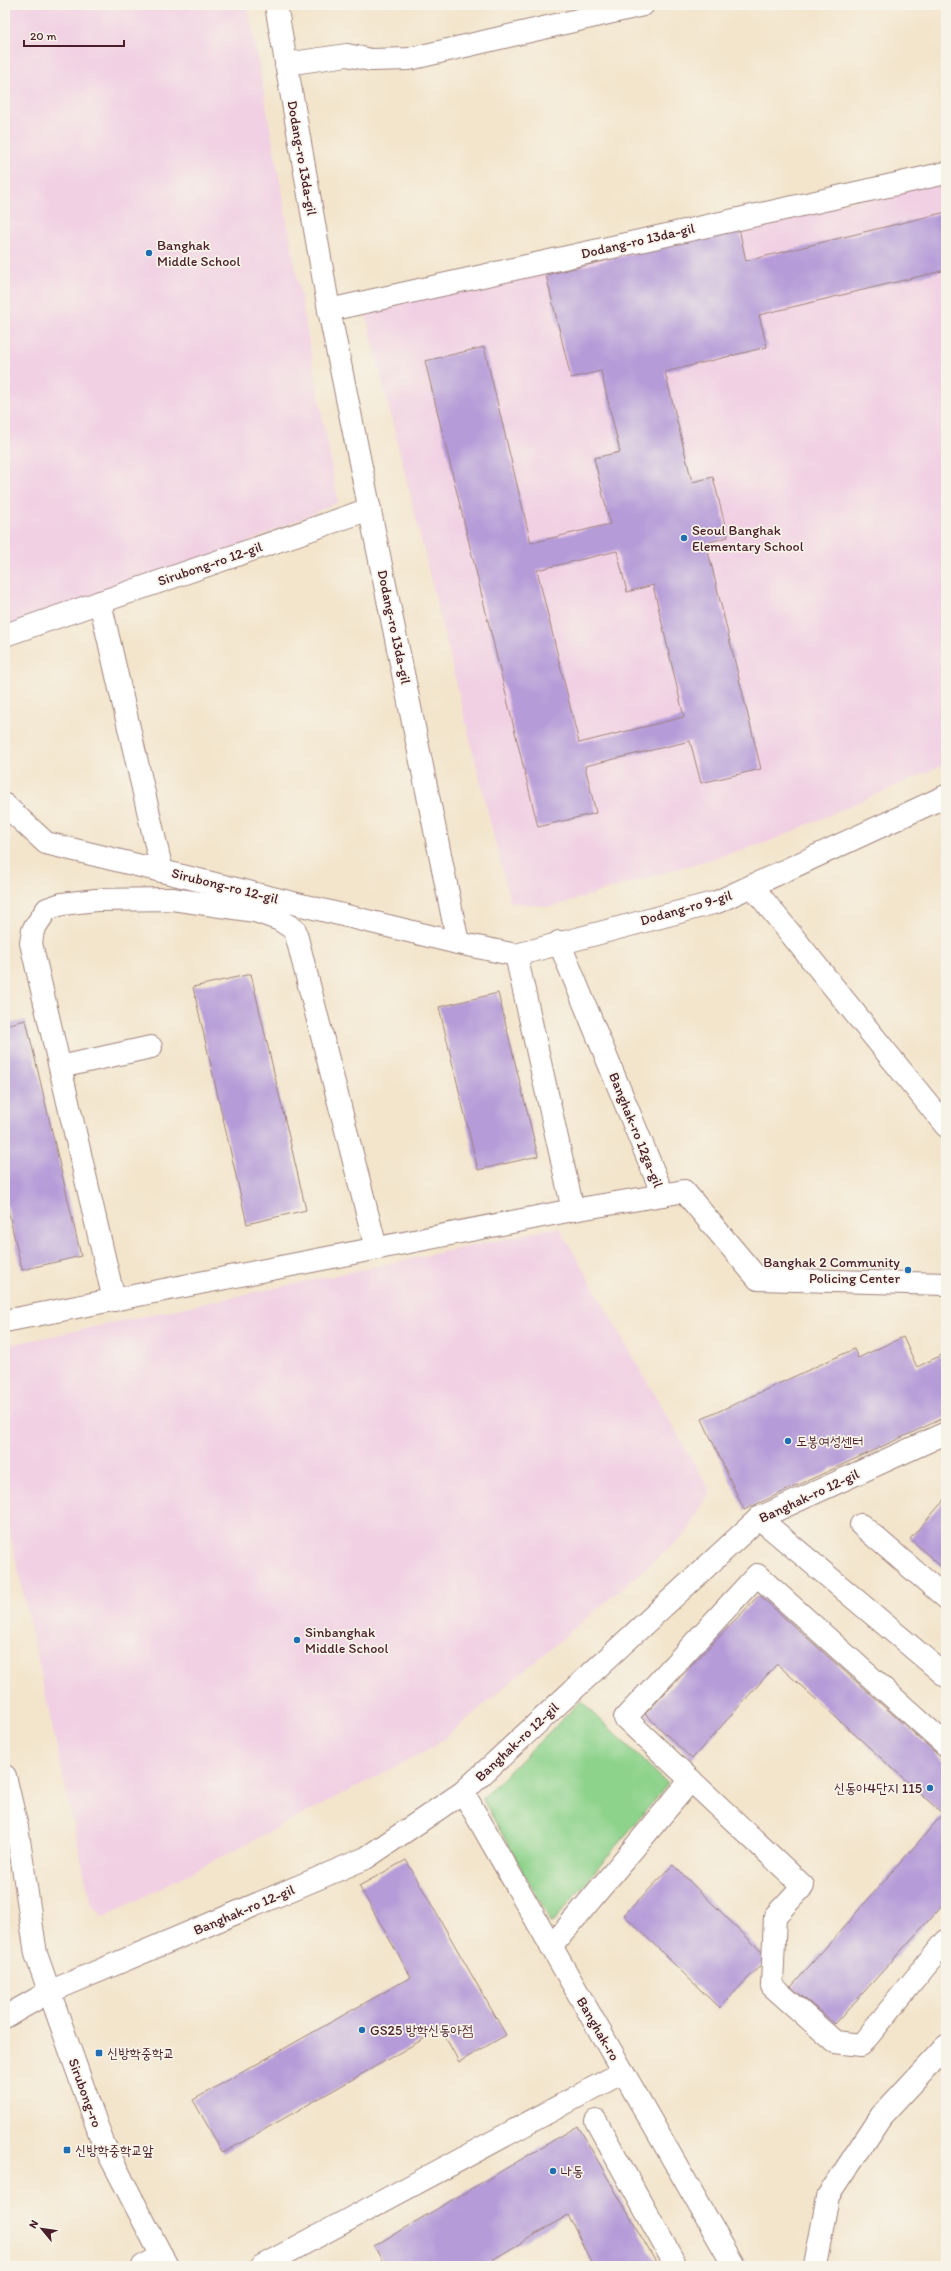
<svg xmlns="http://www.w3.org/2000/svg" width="951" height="2271" font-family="Itim,'Poor Story',sans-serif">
<rect width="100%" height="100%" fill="#f7f3e8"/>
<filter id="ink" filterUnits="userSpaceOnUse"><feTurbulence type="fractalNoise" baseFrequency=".025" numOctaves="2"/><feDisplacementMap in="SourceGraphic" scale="8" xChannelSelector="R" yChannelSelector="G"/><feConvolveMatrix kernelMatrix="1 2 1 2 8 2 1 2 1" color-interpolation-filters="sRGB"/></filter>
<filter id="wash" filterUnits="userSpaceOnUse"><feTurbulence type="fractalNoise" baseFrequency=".012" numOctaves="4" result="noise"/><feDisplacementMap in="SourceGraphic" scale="16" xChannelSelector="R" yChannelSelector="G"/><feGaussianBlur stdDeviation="0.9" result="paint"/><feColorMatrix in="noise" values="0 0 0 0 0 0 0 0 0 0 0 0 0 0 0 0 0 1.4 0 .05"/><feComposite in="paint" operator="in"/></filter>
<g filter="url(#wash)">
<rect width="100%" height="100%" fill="#f3e5cc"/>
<g fill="#f1d0e3">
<polygon points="5,5 248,5 338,502 114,602 5,639"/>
<polygon points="946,180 946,764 768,842 550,907 510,902 365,311"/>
<polygon points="559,1227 710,1491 687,1533 434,1747 104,1917 91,1905 5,1510 5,1346"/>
</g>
<polygon fill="#8ed38c" stroke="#6c795c" points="581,1701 668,1784 552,1923 482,1798"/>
<g id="blocks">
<g fill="#b59bd8" fill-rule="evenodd">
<path d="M946,212V270L759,315L767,347L665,372L692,482L713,477L728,537L706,543L761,769L701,783L690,741L585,766L596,813L538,827L425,361L484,347L531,543L610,524L594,458L620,452L601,371L571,378L546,275L739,228L746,261ZM617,551L627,592L653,585L684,717L579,743L537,570Z"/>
<polygon points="251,974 306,1210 247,1224 193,987"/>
<polygon points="498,993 538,1156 478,1170 439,1007"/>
<polygon points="26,1020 81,1256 22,1270 5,1197 5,1025"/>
<polygon points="903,1337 917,1367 946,1353 946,1417 744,1510 702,1419 854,1349 858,1358"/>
<polygon points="946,1498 946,1571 910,1539"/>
<polygon points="759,1595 946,1762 946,1901 835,2024 791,1987 943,1814 777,1664 692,1759 645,1714"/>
<polygon points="406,1860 506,2035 459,2062 441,2029 223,2153 193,2100 411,1977 359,1886"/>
<polygon points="673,1865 768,1958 719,2008 624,1915"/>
<polygon points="578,2126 658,2266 593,2266 568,2215 482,2266 385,2266 374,2246"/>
</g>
</g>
</g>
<g filter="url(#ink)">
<use href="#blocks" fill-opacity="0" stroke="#9e827c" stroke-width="1"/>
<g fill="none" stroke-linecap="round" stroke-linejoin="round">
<g stroke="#9e827c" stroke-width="24">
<g id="minor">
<polyline points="276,5 329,310 458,943"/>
<polyline points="286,64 347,55 371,60 409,59 643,5"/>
<polyline points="329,310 946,173"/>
<polyline points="100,602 162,871"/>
<polyline points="5,635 370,509"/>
<polyline points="5,805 46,843 458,943 516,955 717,902 946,796"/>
<polyline points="752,886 946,1126"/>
<polyline points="559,942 663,1195 684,1191 758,1279 946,1284"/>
<polyline points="516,955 573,1210"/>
<polyline points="60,1067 151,1047"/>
<polyline points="114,1300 31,943 33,930 47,909 62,904 96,900 172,899 255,911 280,920 295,930 376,1248"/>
<polyline points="5,1321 573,1210 663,1195"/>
<polyline points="759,1518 946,1676"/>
<polyline points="861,1525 946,1598"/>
<polyline points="946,1745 757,1575 625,1718 803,1886 775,1916 772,1986 835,2042 861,2045 946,1941"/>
<polyline points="5,1776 17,1827 36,1954 103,2143 167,2266"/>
<polyline points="463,1792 734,2266"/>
<polyline points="551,1947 691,1780"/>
<polyline points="5,2017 49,1992 366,1858 463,1792 759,1518 946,1433"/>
<polyline points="596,2121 676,2266"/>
<polyline points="143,2266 162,2256"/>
<polyline points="262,2266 623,2072"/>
<polyline points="815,2266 828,2196 881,2116 946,2046"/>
</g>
</g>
<use href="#minor" stroke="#fff" stroke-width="22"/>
</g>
</g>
<g fill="#1f6fb2" stroke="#f7f3e8" stroke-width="1.5">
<circle cx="149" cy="253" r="4"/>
<circle cx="684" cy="538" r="4"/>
<circle cx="908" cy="1270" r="4"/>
<circle cx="788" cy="1441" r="4"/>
<circle cx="297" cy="1640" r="4"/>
<circle cx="930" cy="1788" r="4"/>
<circle cx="362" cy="2030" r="4"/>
<rect x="95" y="2049" width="8" height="8" rx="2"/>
<rect x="63" y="2146" width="8" height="8" rx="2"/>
<circle cx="553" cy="2171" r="4"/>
</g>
<g text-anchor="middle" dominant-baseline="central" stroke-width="3.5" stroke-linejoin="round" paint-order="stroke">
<g font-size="14" fill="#4a1f2b" stroke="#f7f3e8">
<text transform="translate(302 158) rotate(80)">Dodang-ro 13da-gil</text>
<text transform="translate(638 241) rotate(-13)">Dodang-ro 13da-gil</text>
<text transform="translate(210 564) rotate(-19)">Sirubong-ro 12-gil</text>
<text transform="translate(394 627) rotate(78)">Dodang-ro 13da-gil</text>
<text transform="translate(225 886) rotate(14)">Sirubong-ro 12-gil</text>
<text transform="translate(686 908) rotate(-16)">Dodang-ro 9-gil</text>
<text transform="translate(636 1130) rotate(68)">Banghak-ro 12ga-gil</text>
<text transform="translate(809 1496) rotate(-25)">Banghak-ro 12-gil</text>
<text transform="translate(517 1742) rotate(-43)">Banghak-ro 12-gil</text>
<text transform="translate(244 1910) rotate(-23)">Banghak-ro 12-gil</text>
<text transform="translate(598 2029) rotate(60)">Banghak-ro</text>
<text transform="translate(85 2093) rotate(70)">Sirubong-ro</text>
</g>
<g font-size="14" fill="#4a1f2b" stroke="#f7f3e8" text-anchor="start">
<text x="157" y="245">Banghak<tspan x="157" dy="16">Middle School</tspan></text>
<text x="692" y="530">Seoul Banghak<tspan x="692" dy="16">Elementary School</tspan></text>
<text x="900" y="1262" text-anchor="end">Banghak 2 Community<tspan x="900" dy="16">Policing Center</tspan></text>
<text x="796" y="1441">도봉여성센터</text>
<text x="305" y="1632">Sinbanghak<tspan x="305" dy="16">Middle School</tspan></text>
<text x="922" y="1788" text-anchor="end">신동아4단지 115</text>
<text x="370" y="2030">GS25 방학신동아점</text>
<text x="107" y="2053">신방학중학교</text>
<text x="75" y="2150">신방학중학교앞</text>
<text x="561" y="2171">나동</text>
</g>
</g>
<rect width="951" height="2271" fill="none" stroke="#f7f3e8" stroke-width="20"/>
<g transform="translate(42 2229) rotate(299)" stroke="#f7f3e8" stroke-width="3" paint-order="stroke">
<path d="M0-3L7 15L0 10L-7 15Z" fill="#4a1f2b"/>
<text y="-6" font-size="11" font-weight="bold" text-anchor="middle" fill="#4a1f2b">N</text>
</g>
<path d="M24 40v6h100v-6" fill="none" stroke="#4a1f2b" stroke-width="2"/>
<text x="30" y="40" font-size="12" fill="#4a1f2b" stroke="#f7f3e8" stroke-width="3" paint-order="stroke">20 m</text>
</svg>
